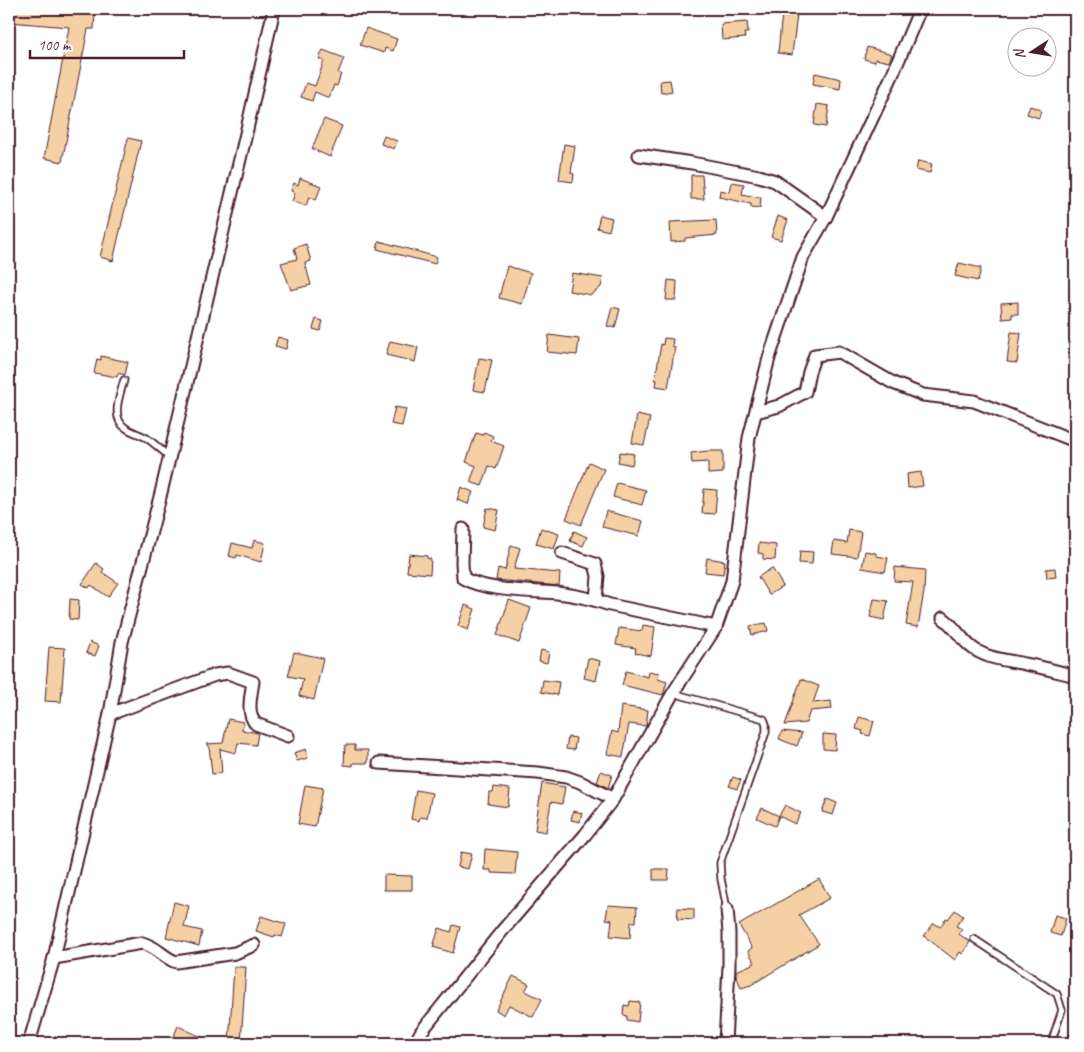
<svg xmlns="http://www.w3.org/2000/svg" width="1084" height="1052" font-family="Caveat,sans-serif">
<rect width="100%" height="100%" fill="#fff"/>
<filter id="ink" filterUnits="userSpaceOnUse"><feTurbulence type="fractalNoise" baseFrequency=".02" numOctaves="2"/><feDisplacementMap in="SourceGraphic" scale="10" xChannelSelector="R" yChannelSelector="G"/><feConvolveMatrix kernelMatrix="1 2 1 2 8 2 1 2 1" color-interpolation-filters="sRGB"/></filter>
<g filter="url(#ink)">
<g fill="#f4d0a4" stroke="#4a1f2b">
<polygon points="9,9 31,9 95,14 94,29 88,29 62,162 44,158 69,27 9,22"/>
<polygon points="782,13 797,15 792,55 778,53"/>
<polygon points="747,22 748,33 744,33 745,38 722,40 721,24"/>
<polygon points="366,28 397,39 393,51 385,48 384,53 360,45"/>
<polygon points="867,47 892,54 889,62 875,59 875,62 864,59"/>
<polygon points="323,50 344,58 338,73 341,74 337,86 334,85 329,98 315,92 312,101 301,97 306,83 315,86 324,61 319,59"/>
<polygon points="815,73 841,79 840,89 813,84"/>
<polygon points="670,80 672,91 661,93 660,81"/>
<polygon points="817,104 829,106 826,127 814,125"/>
<polygon points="1030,106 1041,110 1039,118 1027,114"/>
<polygon points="324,119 342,126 330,157 312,149"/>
<polygon points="384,136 397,141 394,149 381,144"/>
<polygon points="128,138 141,141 113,261 100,257"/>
<polygon points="564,144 575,146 571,173 574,174 573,182 559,180"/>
<polygon points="918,161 932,164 930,173 916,170"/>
<polygon points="691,175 702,175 704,199 691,199"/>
<polygon points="300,178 321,186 316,200 309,197 306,206 292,201 295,193 291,191 294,183 298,185"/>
<polygon points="732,182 744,184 742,194 761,198 760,208 751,207 751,204 719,197 720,190 730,192"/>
<polygon points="600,215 612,218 609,231 597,228"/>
<polygon points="778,216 788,220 781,240 771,237"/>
<polygon points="716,220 717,235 685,238 685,241 671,242 670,222"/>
<polygon points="379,241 437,257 435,264 377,249"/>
<polygon points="306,244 311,261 305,263 311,285 291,290 281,263 297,259 294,248"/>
<polygon points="959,263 981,268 978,281 955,276"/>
<polygon points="507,266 531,273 522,304 499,298"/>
<polygon points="572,273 603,278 601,287 591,295 569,291"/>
<polygon points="668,280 677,281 676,300 666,300"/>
<polygon points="1018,302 1018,314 1012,314 1012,318 1002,319 1001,303"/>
<polygon points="612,307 620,309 615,328 607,326"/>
<polygon points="316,319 323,321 320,331 313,329"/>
<polygon points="1011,332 1021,333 1017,363 1007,362"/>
<polygon points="549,335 579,339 577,355 547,352"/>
<polygon points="278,337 288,340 286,349 275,346"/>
<polygon points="664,338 673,339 672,346 675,347 668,388 656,386 657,380 655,380 661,344 663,345"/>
<polygon points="390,341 418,347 415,362 386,355"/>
<polygon points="101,356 128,362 125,375 118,373 117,377 94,373 97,359 101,360"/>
<polygon points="479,358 492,360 485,392 473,390"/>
<polygon points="395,407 406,409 402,426 391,424"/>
<polygon points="637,415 650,418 644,445 632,443"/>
<polygon points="484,432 493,436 491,441 504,446 496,469 489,466 482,486 470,482 476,466 466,462 476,433 483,435"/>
<polygon points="708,451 723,451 723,473 708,474 708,462 692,463 691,453"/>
<polygon points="620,452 634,454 632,465 618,462"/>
<polygon points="589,462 604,469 581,525 566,519"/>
<polygon points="921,472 923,486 908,488 907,474"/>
<polygon points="617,483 646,490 642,505 613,497"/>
<polygon points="461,487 473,492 468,504 457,500"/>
<polygon points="704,489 717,490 715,514 702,513"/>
<polygon points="487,508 499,510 495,530 483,527"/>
<polygon points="606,511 643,521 639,536 602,527"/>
<polygon points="541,528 559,534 554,549 536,544"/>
<polygon points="849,530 861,532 857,557 832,554 834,541 847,543"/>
<polygon points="574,531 587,537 583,546 570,541"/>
<polygon points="254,540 265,543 261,562 237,555 236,558 229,556 232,543 252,548"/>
<polygon points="759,543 776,545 775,560 763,559 763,554 758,553"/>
<polygon points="511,545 520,548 514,569 560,573 559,586 496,580 498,568 505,570"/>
<polygon points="800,551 813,552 812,564 799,563"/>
<polygon points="865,551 876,553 876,556 888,558 885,572 862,568"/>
<polygon points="409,554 427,556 427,558 431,559 430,574 407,572"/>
<polygon points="707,558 725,561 723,574 705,572"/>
<polygon points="96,563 104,569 102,572 118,583 108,597 91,585 89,588 82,584"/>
<polygon points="895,567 925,570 924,592 918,627 906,625 913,582 894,581"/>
<polygon points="772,568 783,586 769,595 758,577"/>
<polygon points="1055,568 1056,577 1047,578 1046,569"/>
<polygon points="70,599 79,600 78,620 69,619"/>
<polygon points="874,599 888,601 884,620 870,617"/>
<polygon points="509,600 531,608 519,643 497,635"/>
<polygon points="465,605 475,609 468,630 458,626"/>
<polygon points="766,623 768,631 752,635 750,626"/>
<polygon points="643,625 655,627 651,656 635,653 636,648 616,645 619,628 642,631"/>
<polygon points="90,642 99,646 95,656 86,653"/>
<polygon points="49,647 65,648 61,702 45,701"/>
<polygon points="541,650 549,652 547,663 539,661"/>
<polygon points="294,652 323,658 314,700 299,696 303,679 288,676"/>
<polygon points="588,658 600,661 596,681 584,678"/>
<polygon points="626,671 648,677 649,671 659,673 658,679 667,682 663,695 622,685"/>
<polygon points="801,679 819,686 813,703 831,701 832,709 810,711 806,723 785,725"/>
<polygon points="543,680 559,682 557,695 541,692"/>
<polygon points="621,706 648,710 646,726 629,724 623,757 607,754 612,731 618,733"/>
<polygon points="859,717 874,721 870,736 862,734 863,731 856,729"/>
<polygon points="228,719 243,722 242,730 258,733 256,745 238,743 236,753 220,749 222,773 212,774 209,746 206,744 223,743"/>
<polygon points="782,731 802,733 797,746 779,739"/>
<polygon points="823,734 836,735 835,750 823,749"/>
<polygon points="568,737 576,738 574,750 566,749"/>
<polygon points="345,745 355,745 355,750 368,750 368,763 353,763 353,766 344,765"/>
<polygon points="306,749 308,758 297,761 294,753"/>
<polygon points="601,771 612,775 608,788 597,782"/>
<polygon points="733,777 741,780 737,789 729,786"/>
<polygon points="542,783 565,787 562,804 551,802 546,832 535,830"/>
<polygon points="305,785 323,788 315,827 298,824"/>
<polygon points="494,787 510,789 508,807 488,804 489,792 493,792"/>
<polygon points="416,790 432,793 427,818 420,817 419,821 411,819"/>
<polygon points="827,799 837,803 833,815 822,812"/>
<polygon points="785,805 801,813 795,824 779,816"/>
<polygon points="762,808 779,816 775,826 757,818"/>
<polygon points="573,811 582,813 580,822 571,820"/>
<polygon points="485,849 517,852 515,874 491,873 491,870 484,870"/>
<polygon points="461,852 472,854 468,869 458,867"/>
<polygon points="653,869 669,869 668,880 653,880"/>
<polygon points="384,875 412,876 412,890 384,890"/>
<polygon points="819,879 830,898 799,915 819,944 751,985 741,988 736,975 736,971 755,963 748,951 752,948 739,925"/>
<polygon points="174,902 189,906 184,927 202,931 199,946 166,937"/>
<polygon points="608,905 637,907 636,922 631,922 630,938 610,936 612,920 606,919"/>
<polygon points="678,908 694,909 694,920 677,919"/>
<polygon points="955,910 963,916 956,926 962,929 959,934 970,942 962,954 960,952 955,960 924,936 934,923 940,927 946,918 948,919"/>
<polygon points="1055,915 1066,918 1061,936 1050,933"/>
<polygon points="261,916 286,924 282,937 275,935 274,937 256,931"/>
<polygon points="453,925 460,927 453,953 433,947 439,928 451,932"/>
<polygon points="234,967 246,967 241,1043 229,1043"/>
<polygon points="513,976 529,984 525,991 542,999 533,1017 509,1005 504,1015 496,1010"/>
<polygon points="630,1001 640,1002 638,1022 627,1020 627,1016 623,1015 624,1005 629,1006"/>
<polygon points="178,1026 214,1043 185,1043 173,1038"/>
</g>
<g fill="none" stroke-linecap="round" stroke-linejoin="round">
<g stroke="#4a1f2b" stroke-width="9">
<g id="lane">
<path d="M124,380C120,395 110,418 126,428C133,433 141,434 148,439C155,444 162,451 169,456"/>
<polyline points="673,693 764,719 766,724 766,732 720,863 721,879 727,909"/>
<polyline points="974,939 1057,994 1062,1010 1051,1043"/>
</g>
</g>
<g stroke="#4a1f2b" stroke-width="15">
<g id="street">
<polyline points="639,155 692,163 759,176 775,181 826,217"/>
<polyline points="756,412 779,406 805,392 809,372 815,355 839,352 893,383 923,395 974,401 1075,441"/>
<path d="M463,529L462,563L463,578C484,591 532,591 557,593C575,595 593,599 610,605L716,627"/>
<polyline points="562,553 595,564 598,576 596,600"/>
<path d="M943,618C954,626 960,637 970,646C985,659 1007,660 1025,664C1042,667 1059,672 1075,676"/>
<path d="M110,714L215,675L228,673L253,682C251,695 246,714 256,724L288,736"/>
<polyline points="379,763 538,773 566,777 580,782 613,799"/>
<path d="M54,958L142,943C156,946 164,958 176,962L235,953L254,945"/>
<polyline points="29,1043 54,958 110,714 122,642 160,497 245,138 274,9"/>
<polyline points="415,1043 421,1032 502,931 585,835 613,799 673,693 716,627 732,581 749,438 769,358 803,257 826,217 891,78 920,9"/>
<polyline points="725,1043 729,966 729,933 727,909"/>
<polyline points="1074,1043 1075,1039"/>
</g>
</g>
<use href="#lane" stroke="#fff" stroke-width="5.5"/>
<use href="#street" stroke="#fff" stroke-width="11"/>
</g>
</g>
<rect width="1084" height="1052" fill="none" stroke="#fff" stroke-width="30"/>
<rect x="15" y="15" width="1054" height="1022" fill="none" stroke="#4a1f2b" stroke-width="2" filter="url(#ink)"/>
<g transform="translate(1032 52) rotate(258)"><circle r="24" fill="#ffffff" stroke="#b7a5aa"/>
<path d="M0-4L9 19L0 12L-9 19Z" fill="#4a1f2b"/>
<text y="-8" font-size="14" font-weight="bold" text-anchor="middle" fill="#4a1f2b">N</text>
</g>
<path d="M30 50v8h154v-8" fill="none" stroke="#4a1f2b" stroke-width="2.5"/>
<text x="38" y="50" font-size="15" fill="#4a1f2b" stroke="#ffffff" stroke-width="4" paint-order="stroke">100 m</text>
</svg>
